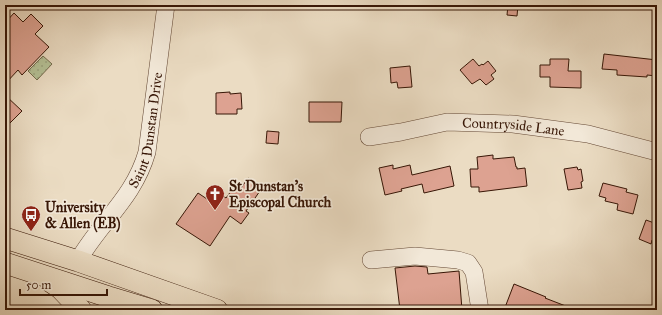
<svg xmlns="http://www.w3.org/2000/svg" width="662" height="315" font-family="'IM FELL Great Primer',serif">
<defs>
<pattern id="park-dots" width="8" height="8" patternUnits="userSpaceOnUse"><rect width="8" height="8" fill="#b5c196"/><path d="M2 2h.1M6 6h.1" fill="none" stroke="#9ca580" stroke-width="1.8" stroke-linecap="round"/></pattern>
</defs>
<rect width="100%" height="100%" fill="#ebdcc3"/>
<filter id="stains"><feTurbulence type="fractalNoise" baseFrequency=".005" numOctaves="4"/><feColorMatrix values="0 0 0 0 .2 0 0 0 0 .09 0 0 0 0 .02 0 0 0 .5 -.17"/></filter>
<radialGradient id="worn" r=".72"><stop offset=".6" stop-color="#630" stop-opacity="0"/><stop offset="1" stop-color="#630" stop-opacity=".3"/></radialGradient>
<polygon fill="url(#park-dots)" stroke="#766c4e" points="43,56 52,64 37,80 28,71"/>
<g fill="#dda291" stroke="#371606">
<polygon points="508,5 518,5 517,16 507,15"/>
<polygon points="14,13 23,22 31,14 43,26 35,34 49,47 22,75 18,70 5,84 5,23"/>
<polygon points="604,54 657,60 657,76 647,75 647,77 617,75 617,70 602,69"/>
<polygon points="473,59 479,66 482,64 483,65 488,61 496,71 491,75 494,79 486,85 480,79 472,84 460,70"/>
<polygon points="550,59 569,59 568,71 581,71 581,88 550,87 550,77 540,77 540,65 550,65"/>
<polygon points="410,66 412,87 398,88 397,82 391,83 390,68"/>
<polygon points="230,92 230,94 241,93 242,109 237,109 237,114 216,114 216,93"/>
<polygon points="5,95 22,111 5,128"/>
<polygon points="309,102 342,102 341,122 309,122"/>
<polygon points="267,131 279,132 278,144 266,143"/>
<polygon points="493,155 493,159 514,157 516,167 517,167 517,169 525,168 527,186 479,192 479,187 471,187 470,169 478,169 477,157"/>
<polygon points="393,165 393,169 410,165 412,175 450,166 454,186 424,193 422,184 401,189 402,191 385,195 379,168"/>
<polygon points="577,167 578,170 581,169 583,181 581,182 582,188 568,190 564,169"/>
<polygon points="248,178 262,188 246,211 249,213 241,224 230,216 210,246 176,224 198,193 213,203 219,193 226,198 234,187 239,191"/>
<polygon points="603,183 627,189 626,192 638,195 633,214 617,210 618,204 605,201 606,198 599,196"/>
<polygon points="646,220 657,224 657,241 652,240 651,244 639,239"/>
<polygon points="415,266 427,267 428,274 459,271 462,310 400,310 395,268"/>
<polygon points="514,284 546,297 545,298 576,310 504,310"/>
</g>
<g fill="none" stroke-linecap="round" stroke-linejoin="round">
<g stroke="#644835" stroke-width="18">
<g id="minor">
<path id="s1" d="M369,137L401,132L447,122L513,124L588,134L657,152"/>
<polyline points="371,260 415,256 458,260 468,263 474,272 480,310"/>
<path id="s2" d="M78,261C100,222 134,198 147,152L166,5"/>
</g>
</g>
<g stroke="#371606" stroke-width="22">
<g id="major">
<polyline points="5,238 78,261 217,310"/>
<polyline points="5,263 109,297 152,310"/>
<polyline points="51,282 60,288 81,310"/>
</g>
</g>
<use href="#minor" stroke="#f2e8d8" stroke-width="17"/>
<use href="#major" stroke="#ebdcc3" stroke-width="21"/>
</g>
<defs>
<g id="church-pin" transform="scale(1)"><path d="M0 17L-7.5 6A9.5 9.5 0 1 1 7.5 6Z" fill="#8f2418" stroke="#f2e8d8"/><path d="M-1.2-6h2.4v3.5h3.3v2.4h-3.3V6h-2.4V-.1h-3.3v-2.4h3.3Z" fill="#fff"/></g>
<g id="bus-pin" transform="scale(1)"><path d="M0 17L-7.5 6A9.5 9.5 0 1 1 7.5 6Z" fill="#8f2418" stroke="#f2e8d8"/><path d="M-5-6H5V4H4V6H2V4H-2V6H-4V4H-5ZM-3.5-4V0h7V-4ZM-3.5 1.2v1.5H-2V1.2ZM2 1.2v1.5H3.5V1.2Z" fill="#fff"/></g>
</defs>
<g fill-rule="evenodd">
<use href="#church-pin" x="215" y="194"/>
<use href="#bus-pin" x="31" y="215"/>
</g>
<g text-anchor="middle" dominant-baseline="central" stroke-width="3.5" stroke-linejoin="round" paint-order="stroke">
<g font-size="14" fill="#371606" stroke="#f2e8d8">
<text stroke="none"><textPath href="#s1" startOffset="146">Countryside Lane</textPath></text>
<text stroke="none"><textPath href="#s2" startOffset="151">Saint Dunstan Drive</textPath></text>
</g>
<g font-size="14" font-weight="bold" fill="#371606" stroke="#f2e8d8" text-anchor="start">
<text x="229" y="186">St Dunstan's<tspan x="229" dy="16">Episcopal Church</tspan></text>
<text x="45" y="207">University<tspan x="45" dy="16">&amp; Allen (EB)</tspan></text>
</g>
</g>
<rect width="662" height="315" fill="none" stroke="#ebdcc3" stroke-width="20"/>
<rect x="6" y="6" width="650" height="303" fill="none" stroke="#371606" stroke-width="2"/>
<rect x="10" y="10" width="642" height="295" fill="none" stroke="#371606"/>
<path d="M20 289v6h87v-6" fill="none" stroke="#371606" stroke-width="2"/>
<text x="26" y="289" font-size="12" fill="#371606" stroke="#f2e8d8" stroke-width="3" paint-order="stroke">50 m</text>
<rect width="100%" height="100%" filter="url(#stains)"/>
<rect width="100%" height="100%" fill="url(#worn)"/>
</svg>
